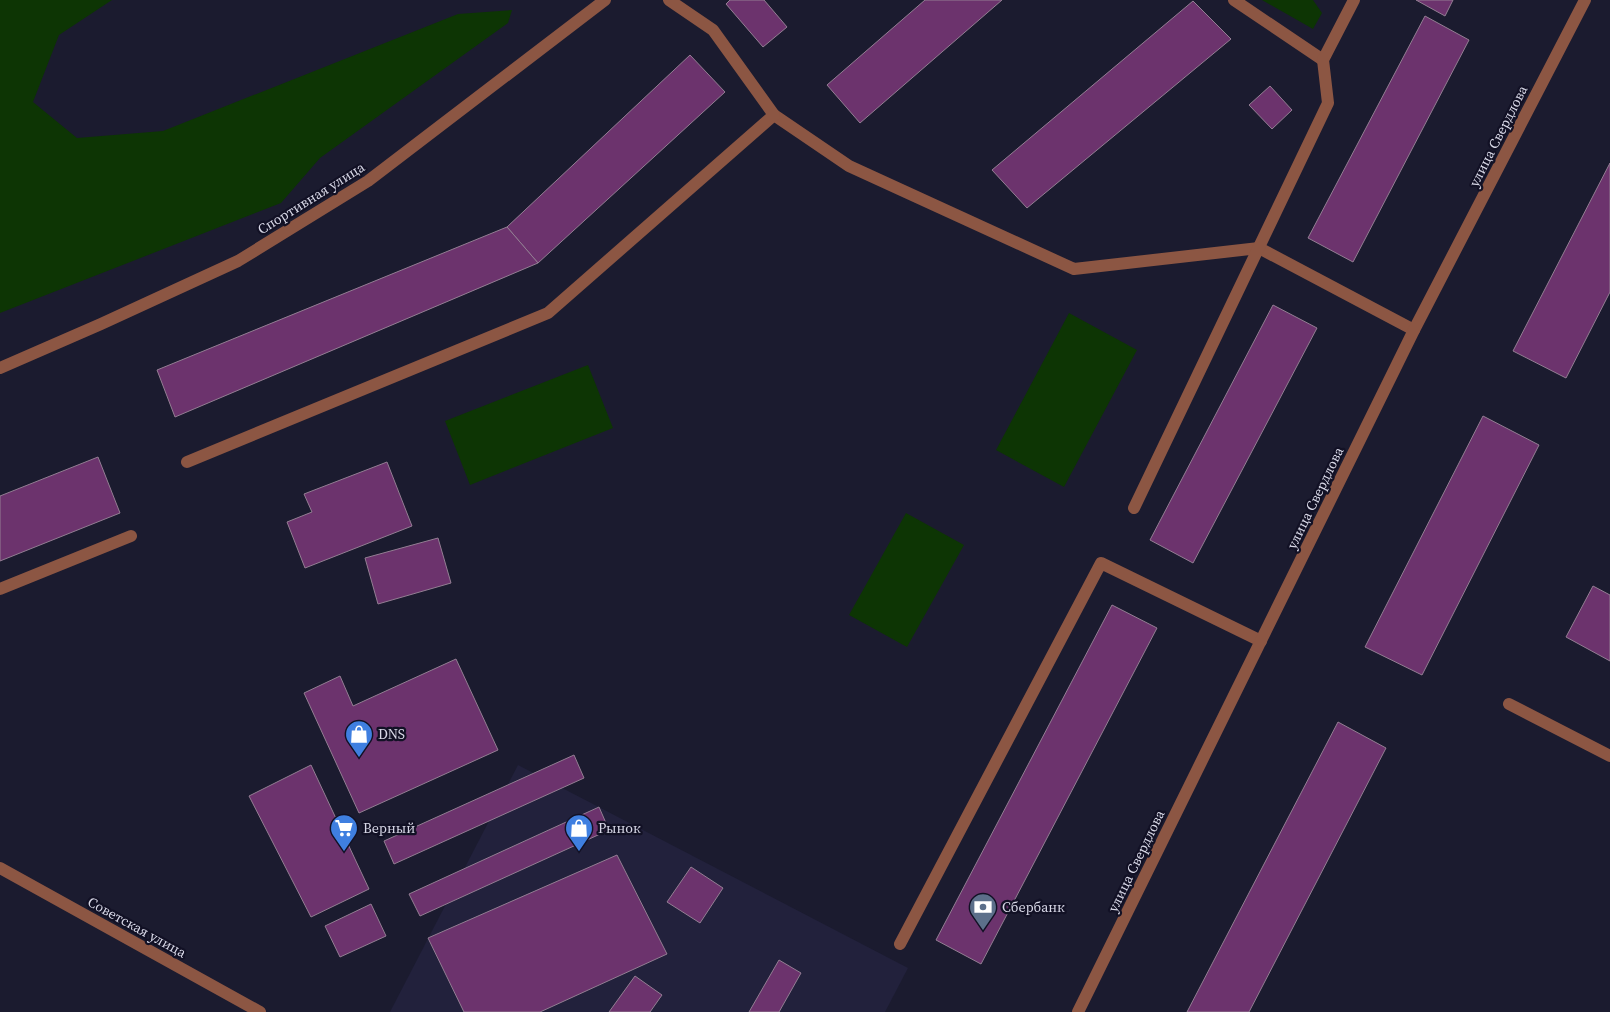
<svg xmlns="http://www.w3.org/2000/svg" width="1610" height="1012" font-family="'Source Serif 4',serif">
<rect width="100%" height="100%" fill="#1b1b2f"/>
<polygon fill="#22213c" points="518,765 908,968 885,1012 390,1012"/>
<g fill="#0d3504">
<polygon points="0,0 112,0 59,35 33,102 77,138 163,131 458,14 512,10 508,23 320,158 281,203 0,313"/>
<polygon points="1262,0 1313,0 1322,13 1313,29"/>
<polygon points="1069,313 1137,350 1064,487 996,450"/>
<polygon points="588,365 613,428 470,485 445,421"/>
<polygon points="906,513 964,545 907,647 849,615"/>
</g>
<g fill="#6c336d" stroke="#937e93">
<polygon points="730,0 764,0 787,27 763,47 726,4"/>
<polygon points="925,0 1002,0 860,123 827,85"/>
<polygon points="1416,0 1453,0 1445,16"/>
<polygon points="1193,1 1231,39 1027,208 992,170"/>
<polygon points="1425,16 1469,40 1353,262 1308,238"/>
<polygon points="690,55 725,92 538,263 507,227"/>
<polygon points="1270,86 1292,110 1272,129 1249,105"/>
<polygon points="1610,163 1610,292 1566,378 1513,351"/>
<polygon points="507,227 538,263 175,417 157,370"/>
<polygon points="1273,305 1317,328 1193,563 1150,540"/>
<polygon points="1483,416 1539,445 1422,675 1365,647"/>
<polygon points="98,457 120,513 0,561 0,496"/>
<polygon points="387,462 412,526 305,568 287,522 312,512 304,494"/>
<polygon points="438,538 451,583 378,604 365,558"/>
<polygon points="1593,586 1610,595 1610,661 1566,637"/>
<polygon points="1112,605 1157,628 981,964 936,940"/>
<polygon points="456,659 498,750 359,813 304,693 340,676 353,706"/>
<polygon points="1338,722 1386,748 1249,1012 1187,1012"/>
<polygon points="574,755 584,778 394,864 384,841"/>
<polygon points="311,765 369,889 311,917 249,796"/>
<polygon points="599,807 609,830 420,916 409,894"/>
<polygon points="617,855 667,954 540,1012 464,1012 428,938"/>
<polygon points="691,867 723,888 700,923 667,902"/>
<polygon points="371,904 386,936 340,957 325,926"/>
<polygon points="779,960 801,973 779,1012 749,1012"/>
<polygon points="635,976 662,995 650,1012 609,1012"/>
</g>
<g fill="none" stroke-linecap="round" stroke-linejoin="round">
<g stroke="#8c5643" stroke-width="12">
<polyline points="1234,0 1323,60"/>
<polyline points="774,115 849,166 1074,269 1259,248 1414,330"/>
<polyline points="0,368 101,324 238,261 368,181 605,0"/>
<polyline points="187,462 548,313 774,115 713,30 669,0"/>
<polyline points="1134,508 1328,103 1323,60 1354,0"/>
<polyline points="0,589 131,536"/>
<polyline points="1509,704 1610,756"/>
<polyline points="0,868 260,1012"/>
<polyline points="900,944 1101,563 1261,641"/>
<polyline points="1078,1012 1414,330 1585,0"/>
</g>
</g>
<defs>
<g id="shop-pin" transform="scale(1.4375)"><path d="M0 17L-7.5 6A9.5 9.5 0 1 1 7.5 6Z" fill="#3f7fe0" stroke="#121125"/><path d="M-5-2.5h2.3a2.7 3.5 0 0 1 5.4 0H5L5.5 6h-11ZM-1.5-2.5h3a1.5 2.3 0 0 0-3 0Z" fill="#fff"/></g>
<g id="supermarket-pin" transform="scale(1.4375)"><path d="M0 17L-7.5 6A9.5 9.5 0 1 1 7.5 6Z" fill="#3f7fe0" stroke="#121125"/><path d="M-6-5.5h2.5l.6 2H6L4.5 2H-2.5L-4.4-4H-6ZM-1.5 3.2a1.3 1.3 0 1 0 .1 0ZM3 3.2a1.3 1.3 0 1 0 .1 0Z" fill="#fff"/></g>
<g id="bank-pin" transform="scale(1.4375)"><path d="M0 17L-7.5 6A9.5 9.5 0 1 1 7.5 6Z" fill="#5c6f8a" stroke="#121125"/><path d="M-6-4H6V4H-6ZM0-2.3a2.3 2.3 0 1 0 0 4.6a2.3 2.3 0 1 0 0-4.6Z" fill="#fff"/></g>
</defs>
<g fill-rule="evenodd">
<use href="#shop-pin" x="359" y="734"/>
<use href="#supermarket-pin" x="344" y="828"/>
<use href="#shop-pin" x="579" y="828"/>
<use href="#bank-pin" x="983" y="907"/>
</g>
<g text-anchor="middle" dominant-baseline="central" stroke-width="4.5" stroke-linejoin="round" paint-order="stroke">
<g font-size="14" fill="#d8d8e7" stroke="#121125">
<text transform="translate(1498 136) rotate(-63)">улица Свердлова</text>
<text transform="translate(311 198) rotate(-32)">Спортивная улица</text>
<text transform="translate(1315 498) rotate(-64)">улица Свердлова</text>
<text transform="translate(1136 861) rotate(-64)">улица Свердлова</text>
<text transform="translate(137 927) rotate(29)">Советская улица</text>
</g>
<g font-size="14" fill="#d8d8e7" stroke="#121125" text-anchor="start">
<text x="378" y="734">DNS</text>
<text x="363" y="828">Верный</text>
<text x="598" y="828">Рынок</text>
<text x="1002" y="907">Сбербанк</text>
</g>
</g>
</svg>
